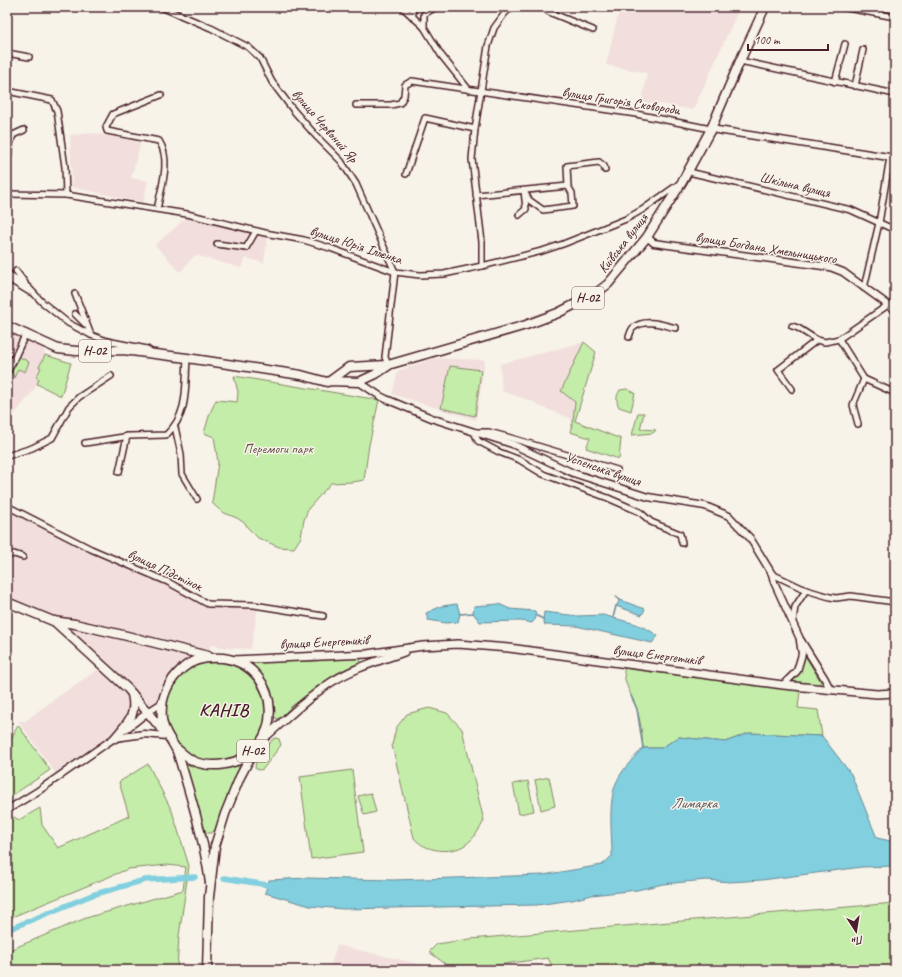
<svg xmlns="http://www.w3.org/2000/svg" width="902" height="977" font-family="Caveat,sans-serif">
<rect width="100%" height="100%" fill="#f7f3e8"/>
<filter id="ink" filterUnits="userSpaceOnUse"><feTurbulence type="fractalNoise" baseFrequency=".025" numOctaves="2"/><feDisplacementMap in="SourceGraphic" scale="8" xChannelSelector="R" yChannelSelector="G"/><feConvolveMatrix kernelMatrix="1 2 1 2 8 2 1 2 1" color-interpolation-filters="sRGB"/></filter>
<g filter="url(#ink)">
<g fill="#f2dfdd">
<polygon points="620,7 740,7 693,110 668,105 642,102 647,73 606,65"/>
<polygon points="93,133 141,142 131,178 148,181 143,203 72,187 70,135"/>
<polygon points="188,216 268,234 264,263 246,258 241,268 195,255 180,272 155,245"/>
<polygon points="7,329 44,349 45,355 39,367 41,368 39,379 34,390 18,410 7,420"/>
<polygon points="584,342 596,352 575,420 539,406 534,402 502,391 500,364"/>
<polygon points="434,358 485,360 476,420 392,394 398,371"/>
<polygon points="14,509 91,549 168,582 208,604 258,607 251,649 226,648 210,645 211,657 184,667 162,703 58,777 18,721 25,721 60,695 97,670 104,667 53,621 7,602 7,537"/>
<polygon points="337,945 423,965 502,969 549,965 549,970 329,970"/>
</g>
<g fill="#c4eda9" stroke="#87866a">
<polygon points="584,342 596,352 575,421 621,439 619,459 586,448 590,438 570,432 573,421 575,402 561,391"/>
<polygon points="45,355 71,363 61,396 37,384 39,379 36,377 41,368 39,367"/>
<polygon points="20,357 29,362 25,372 18,369 14,378 12,371"/>
<polygon points="450,366 481,370 475,416 441,408"/>
<polygon points="234,376 379,400 369,445 364,480 353,482 331,483 308,509 304,520 301,537 294,548 279,547 258,538 247,527 246,524 237,518 222,512 212,503 218,462 214,437 204,433 210,413 216,400 237,402 238,392"/>
<path d="M627,389L635,393L631,411L619,407C616,401 616,396 620,390Z"/>
<polygon points="638,413 644,413 640,429 656,430 653,433 632,435"/>
<polygon points="804,654 821,682 817,685 791,682 802,664"/>
<path d="M358,657L361,659L360,663L318,686L292,706L279,719L273,717C272,693 270,685 254,668V663L258,660L313,661Z"/>
<circle cx="215" cy="712" r="50"/>
<path d="M624,668L800,691L798,708L818,710L822,736L749,733L725,742L679,737L661,748H643C642,735 641,722 637,710C633,696 623,684 624,668Z"/>
<path d="M429,708L447,713L462,729L484,821C479,830 474,839 465,845C450,855 424,851 414,838L392,745L396,728L407,714Z"/>
<polygon points="18,725 50,770 7,799 7,748"/>
<polygon points="276,738 279,739 281,745 263,769 260,770 256,769 255,767 256,762 273,739"/>
<polygon points="190,763 206,769 235,766 239,767 240,771 218,828 211,833 206,833 185,766"/>
<polygon points="148,764 172,811 189,866 179,936 177,970 7,970 7,951 86,918 183,890 186,867 167,865 128,869 7,919 7,821 14,817 19,820 40,808 42,825 58,848 129,816 119,782"/>
<polygon points="352,770 363,852 311,859 300,777"/>
<polygon points="549,777 555,806 541,810 535,780"/>
<polygon points="528,781 534,811 519,814 513,784"/>
<polygon points="371,793 376,812 364,815 358,796"/>
<polygon points="895,903 895,970 554,970 548,958 497,965 447,965 429,952 437,944 470,939"/>
</g>
<g fill="#81cfdf" stroke="#6b8997">
<polygon points="620,600 645,609 642,615 616,606"/>
<polygon points="457,604 460,614 458,622 446,623 428,620 426,613 442,606"/>
<path d="M499,604L510,609L535,611C537,617 536,619 532,623L521,621L480,622L473,613L474,606Z"/>
<polygon points="544,612 578,616 603,615 636,624 649,630 658,636 652,643 576,626 545,625 543,619"/>
<path d="M749,733L822,736L851,774L877,838L895,842V866L862,867L762,880L730,882L706,880L663,884L637,890L592,895L572,900L537,905L343,909L310,906L265,893L269,880L306,878L393,880L543,875L602,865L612,856C612,833 607,799 618,779C624,767 634,758 643,748H661L679,737L725,742Z"/>
</g>
<g fill="none" stroke-linecap="round" stroke-linejoin="round">
<g stroke="#6b8997" stroke-width="1.5">
<polyline points="616,597 620,600"/>
<polyline points="460,614 473,613"/>
<polyline points="537,616 543,619"/>
<polyline points="613,618 616,606"/>
<polyline points="631,696 637,709 643,748"/>
</g>
<g stroke="#81cfdf" stroke-width="5.5">
<polyline points="224,878 274,886"/>
<polyline points="7,930 92,895 145,880 195,877"/>
</g>
<g stroke="#4a1f2b" stroke-width="8">
<g id="minor">
<polyline points="161,7 211,28 248,47 260,58 272,82 294,111 317,137 341,161 356,184 395,272 385,357 388,365"/>
<polyline points="402,7 424,27 441,55 469,90"/>
<polyline points="412,7 413,17"/>
<polyline points="543,7 549,12 593,30"/>
<polyline points="842,7 895,17"/>
<polyline points="424,27 424,14 436,7"/>
<polyline points="7,53 29,57"/>
<polyline points="740,61 895,94"/>
<polyline points="835,82 845,44"/>
<polyline points="855,86 863,50"/>
<polyline points="7,91 52,100 57,111 65,167 66,195"/>
<polyline points="356,105 391,105 400,103 404,96 405,85 412,81 636,114 711,129"/>
<polyline points="7,166 10,145 13,135 24,130"/>
<polyline points="688,170 693,173 851,210 895,230"/>
<polyline points="406,174 425,118 475,129"/>
<polyline points="7,194 66,195 187,214 265,233 304,240 330,248 395,272 420,275 444,274 482,266 542,251 563,244 626,219 642,210 679,184"/>
<polyline points="476,195 568,186"/>
<path d="M158,205C162,185 171,159 159,141L107,131L106,127L113,114L161,95"/>
<polyline points="519,215 526,209 524,191 529,200 543,210 573,206 572,193 568,186 567,166 599,162 604,166 605,170"/>
<polyline points="217,244 246,248 256,231"/>
<polyline points="482,266 482,242 472,159 475,129 488,46 494,28 505,13 512,7"/>
<polyline points="16,271 25,283"/>
<polyline points="7,273 28,287 42,302 68,323 91,335 107,341 147,349 151,352"/>
<polyline points="7,278 30,292"/>
<polyline points="864,288 879,223 890,157"/>
<polyline points="75,294 91,335"/>
<polyline points="75,314 85,324"/>
<polyline points="792,326 798,328 817,340 825,342 839,339 888,305"/>
<path d="M629,337C630,334 631,330 633,328C645,318 663,325 676,328"/>
<polyline points="839,339 864,379"/>
<polyline points="7,358 13,361 26,333"/>
<polyline points="8,371 13,361"/>
<polyline points="864,379 895,393"/>
<polyline points="792,389 778,370 817,340"/>
<polyline points="858,424 853,405 864,379"/>
<polyline points="175,427 181,454 182,474 197,499"/>
<path d="M85,443L130,436L166,435C189,414 185,388 187,358"/>
<polyline points="7,456 32,448 52,438 69,407 79,397 111,376"/>
<polyline points="617,470 511,438 489,432 474,432 478,441 499,452 520,460 543,474 608,498 640,512 651,522 680,534 682,543"/>
<polyline points="119,472 127,436"/>
<polyline points="7,506 91,549 168,582 208,604 254,605 323,616"/>
<polyline points="7,556 14,554 23,557"/>
<polyline points="772,574 806,590"/>
<polyline points="793,621 795,607 806,590 830,597 836,598 851,596 895,602"/>
</g>
</g>
<g stroke="#4a1f2b" stroke-width="9">
<g id="tertiary">
<polyline points="711,129 895,158"/>
<polyline points="647,237 654,243 830,267 843,272 895,310"/>
<polyline points="359,382 380,396 386,399 434,419 512,444 573,473 648,497 705,506 729,516 750,538 772,574 774,582 800,639 825,679 830,689"/>
<polyline points="783,685 797,671 802,654 800,641"/>
<polyline points="125,730 148,712 162,703"/>
<polyline points="115,738 144,734 167,736"/>
<polyline points="7,810 38,791 117,736"/>
</g>
</g>
<g stroke="#4a1f2b" stroke-width="10">
<g id="secondary">
<polyline points="233,660 367,654 423,646 458,644 509,648 783,685 877,694 895,693"/>
<path d="M263,739C284,721 304,701 327,685C350,669 378,661 404,652"/>
</g>
</g>
<g stroke="#4a1f2b" stroke-width="11">
<g id="primary">
<polyline points="7,326 58,349 76,351 123,350 187,358 301,375 327,382 330,381 359,382 376,374 388,366"/>
<polyline points="330,381 349,367 388,365 526,325 558,313 595,294 608,284 647,237 682,182 711,129 740,61 765,7"/>
<polyline points="7,602 53,621 75,624 123,635 208,656"/>
<polyline points="54,621 128,689 164,732"/>
<path d="M115,738C128,722 137,716 132,694"/>
<path d="M176,748C181,752 187,758 193,761C203,765 215,766 225,764C286,754 284,666 223,658C209,657 194,658 183,668C168,681 160,699 162,719C163,733 174,742 178,754C191,797 204,839 210,883"/>
<polyline points="207,970 209,897 215,846 225,814 240,777 253,752"/>
</g>
</g>
<use href="#minor" stroke="#f7f3e8" stroke-width="5"/>
<use href="#tertiary" stroke="#f7f3e8" stroke-width="6"/>
<use href="#secondary" stroke="#f7f3e8" stroke-width="7"/>
<use href="#primary" stroke="#f7f3e8" stroke-width="8"/>
</g>
</g>
<g text-anchor="middle" dominant-baseline="central" stroke-width="3" stroke-linejoin="round" paint-order="stroke">
<g fill="#f7f3e8" stroke="#7e5f64" stroke-width="1">
<rect x="572" y="287" width="32" height="22" rx="3"/>
<rect x="79" y="340" width="32" height="22" rx="3"/>
<rect x="237" y="740" width="32" height="22" rx="3"/>
</g>
<g font-size="13" font-weight="bold" fill="#4a1f2b">
<text x="588" y="298">Н-02</text>
<text x="95" y="351">Н-02</text>
<text x="253" y="751">Н-02</text>
</g>
<g font-size="14" fill="#4a1f2b" stroke="#f7f3e8">
<text transform="translate(621 101) rotate(9)">вулиця Григорія Сковороди</text>
<text transform="translate(325 126) rotate(49)">вулиця Червоний Яр</text>
<text transform="translate(795 185) rotate(13)">Шкільна вулиця</text>
<text transform="translate(623 243) rotate(-52)">Київська вулиця</text>
<text transform="translate(356 245) rotate(18)">вулиця Юрія Іллєнка</text>
<text transform="translate(766 248) rotate(9)">вулиця Богдана Хмельницького</text>
<text transform="translate(603 469) rotate(19)">Успенська вулиця</text>
<text transform="translate(165 570) rotate(25)">вулиця Підстінок</text>
<text transform="translate(324 642) rotate(-3)">вулиця Енергетиків</text>
<text transform="translate(657 655) rotate(7)">вулиця Енергетиків</text>
</g>
<g font-size="14" fill="#68524a" stroke="#f7f3e8">
<text x="278" y="448">Перемоги парк</text>
</g>
<g font-size="15" font-style="italic" fill="#5a5461" stroke="#f7f3e8">
<text x="694" y="803">Лимарка</text>
</g>
<g font-size="18" font-weight="bold" letter-spacing="1" fill="#4a1f2b" stroke="#f7f3e8">
<text x="224" y="710">КАНІВ</text>
</g>
</g>
<rect width="902" height="977" fill="none" stroke="#f7f3e8" stroke-width="24"/>
<rect x="12" y="12" width="878" height="953" fill="none" stroke="#4a1f2b" stroke-width="1.5" filter="url(#ink)"/>
<g transform="translate(856 931) rotate(168)" stroke="#f7f3e8" stroke-width="3" paint-order="stroke">
<path d="M0-3L7 15L0 10L-7 15Z" fill="#4a1f2b"/>
<text y="-6" font-size="11" font-weight="bold" text-anchor="middle" fill="#4a1f2b">Пн</text>
</g>
<path d="M748 44v6h80v-6" fill="none" stroke="#4a1f2b" stroke-width="2"/>
<text x="754" y="44" font-size="12" fill="#4a1f2b" stroke="#f7f3e8" stroke-width="3" paint-order="stroke">100 m</text>
</svg>
